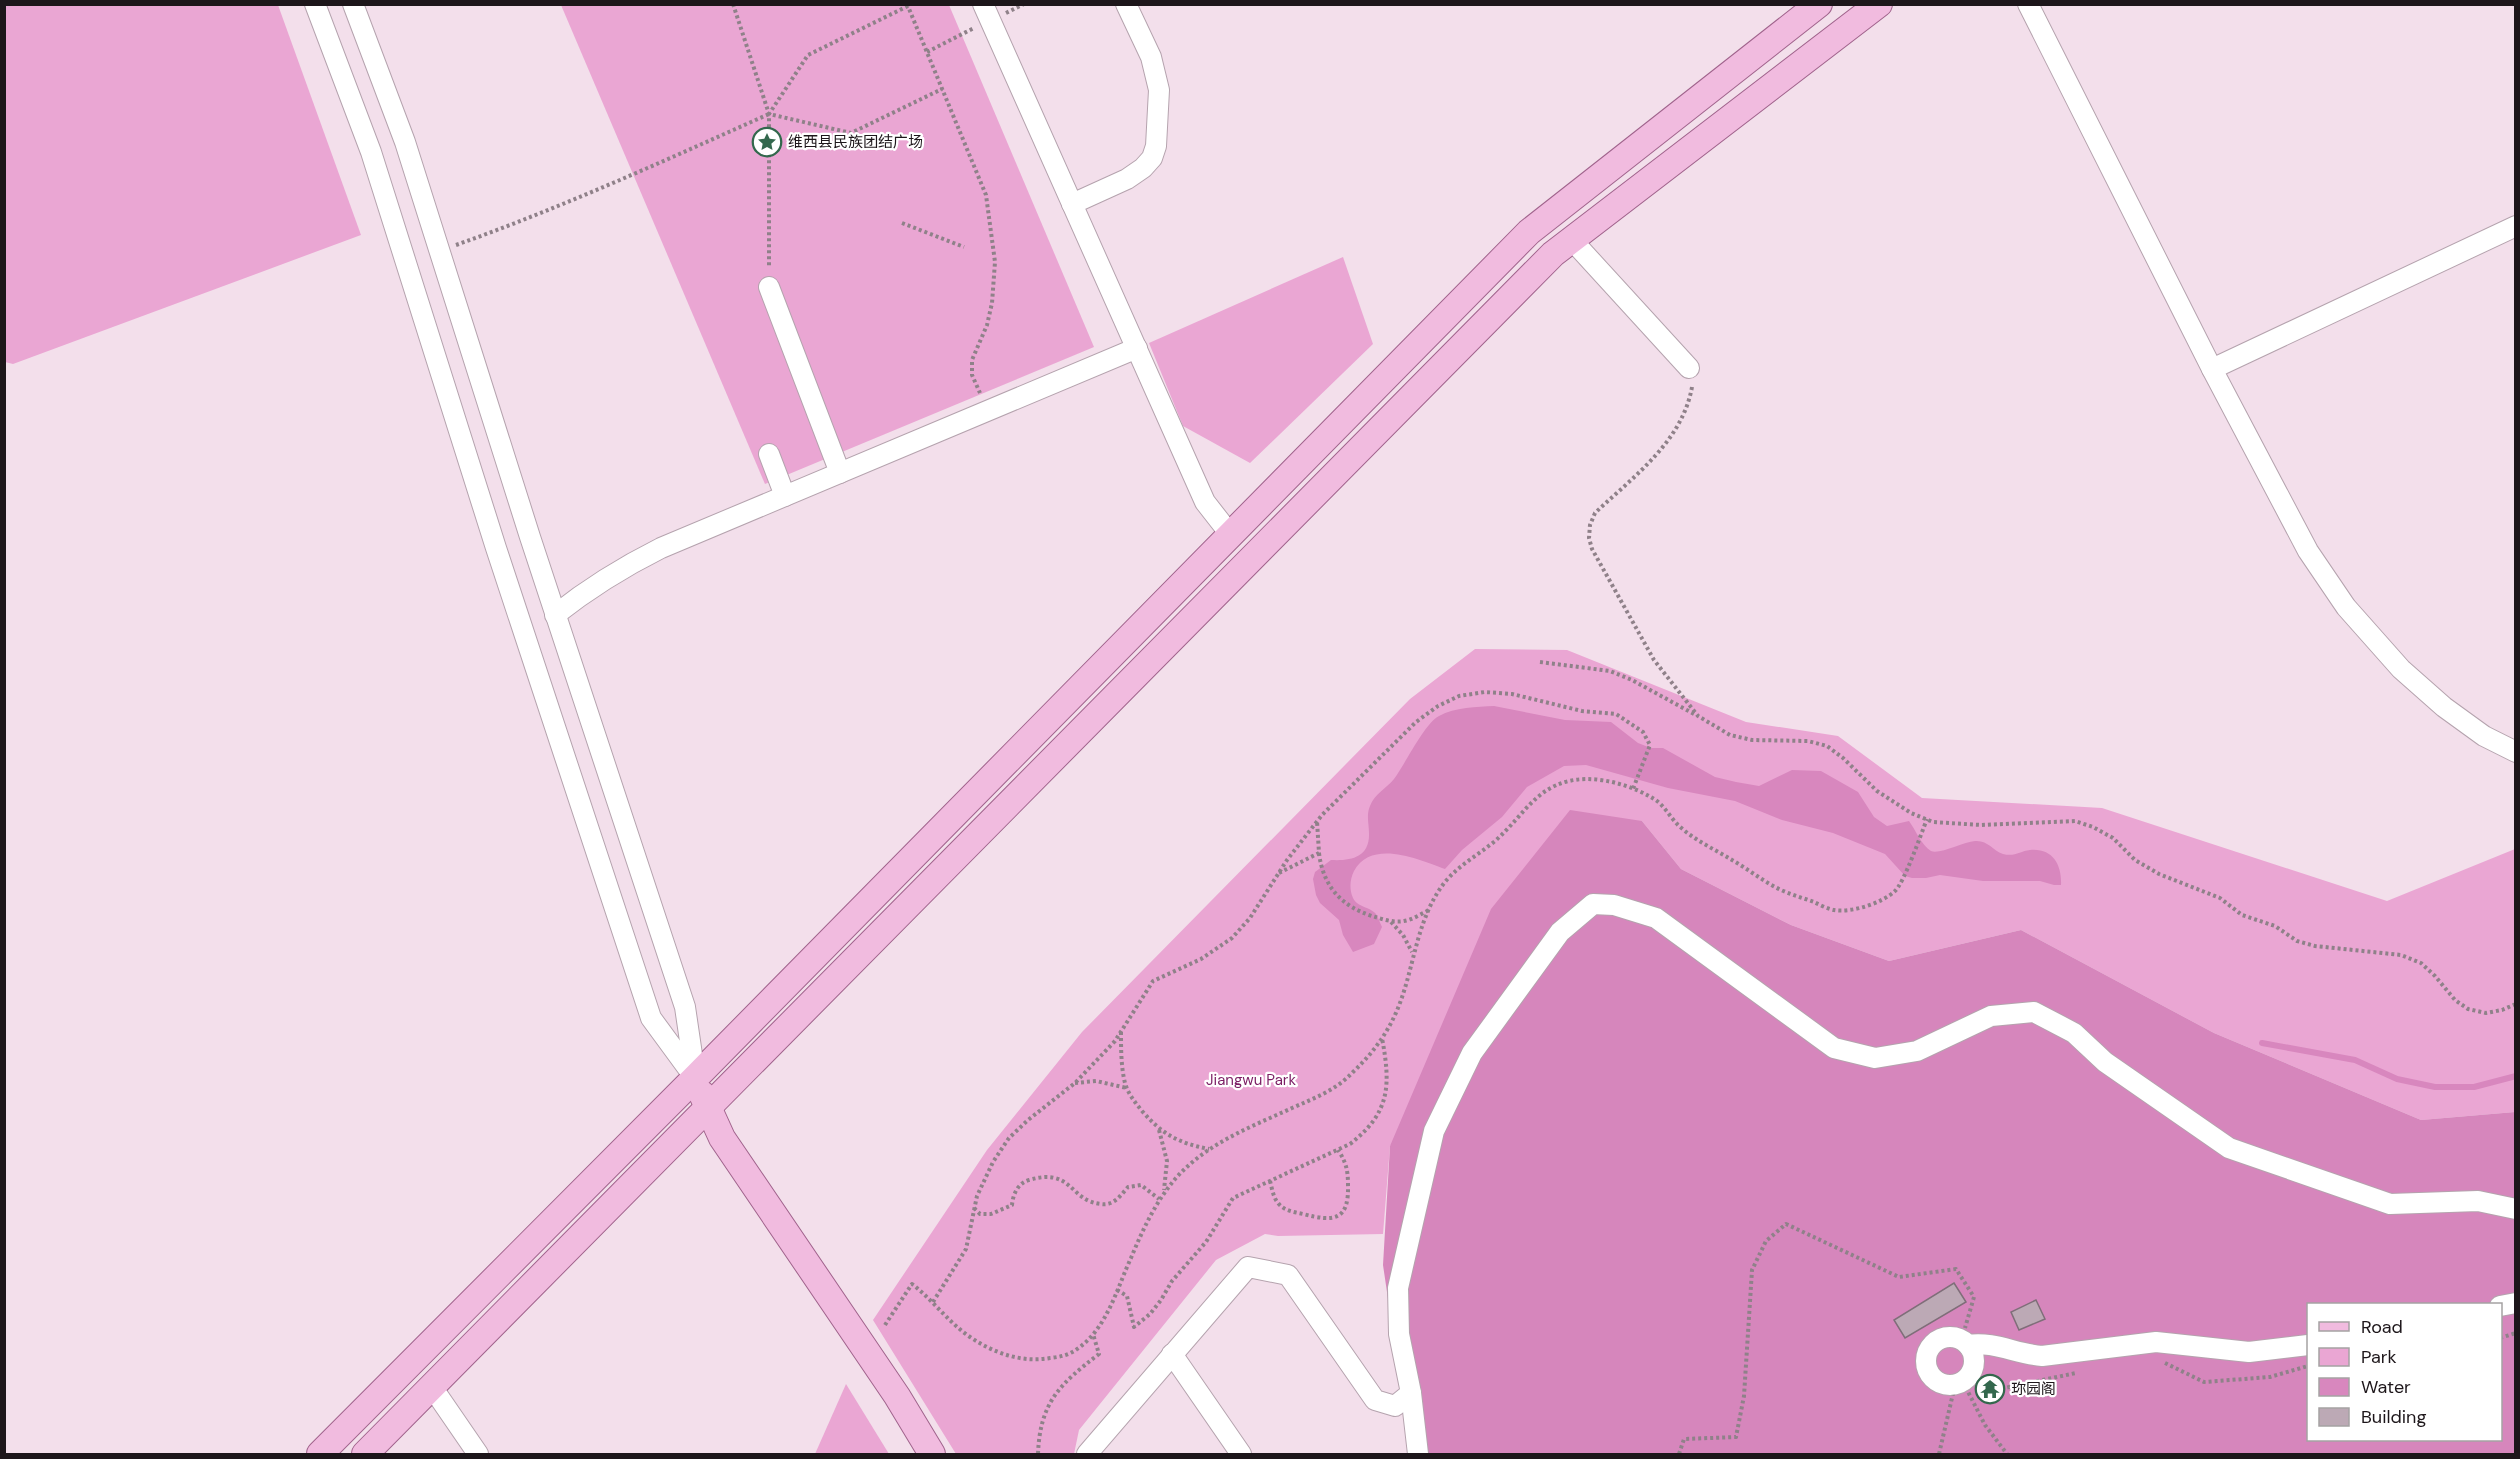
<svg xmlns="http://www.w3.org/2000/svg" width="2520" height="1459" font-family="'DM Sans','Noto Sans SC',sans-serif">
<rect width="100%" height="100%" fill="#f3dfeb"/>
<g fill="#eaa6d3">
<polygon points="5,4 278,5 361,235 13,364 5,362"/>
<polygon points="561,5 949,5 1094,347 765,484"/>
<polygon points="1343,257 1373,344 1250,463 1183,426 1149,343"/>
<polygon points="1475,649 1567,650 1746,722 1838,736 1922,798 2102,808 2387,901 2515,849 2515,1112 2421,1120 2214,1033 2021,930 1889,961 1791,925 1681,869 1642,821 1390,1146 1383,1234 1278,1236 1265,1234 1216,1260 1079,1430 1074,1454 956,1454 873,1320 987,1150 1082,1032 1410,699"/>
<polygon points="846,1384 889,1454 815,1454"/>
</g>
<path fill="#d686bc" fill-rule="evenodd" d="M1570,810L1642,821L1681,869L1791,925L1889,961L2021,930L2214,1033L2421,1120L2515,1112V1454H1411L1383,1265L1390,1146L1491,909ZM2308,1304H2500V1440H2308Z"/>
<path fill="#d887be" d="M1494,706L1565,720L1611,722L1638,743L1651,748H1663L1715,777L1736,782L1759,786L1792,770L1821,771L1858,792L1874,817L1887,826L1909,821C1915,829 1922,846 1931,851C1939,855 1963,842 1975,841C1988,840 1992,850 2003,854C2015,857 2020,851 2030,850C2053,848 2062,865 2061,885H2054L2040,881H1983L1940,875L1926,878H1912L1905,876L1885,854L1833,833L1782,820L1735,801L1668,788L1586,765L1564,766L1527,787L1502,817L1462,850L1445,869C1420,860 1372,838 1354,871C1350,879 1349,889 1353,898C1358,908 1369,906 1376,914C1378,917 1380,923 1382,927L1374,944L1353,952L1343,935L1339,920L1320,903L1316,895L1313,879L1315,872L1331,860C1350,861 1370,858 1369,833C1369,824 1366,815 1370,806C1375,793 1386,789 1394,779C1406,763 1424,724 1439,716C1455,707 1477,707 1494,706Z"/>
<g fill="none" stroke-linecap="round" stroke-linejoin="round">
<polyline stroke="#d887be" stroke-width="6" points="2262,1043 2355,1060 2397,1079 2435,1087 2474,1087 2516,1076"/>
</g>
<g fill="#bca9b5" stroke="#7f6e79" stroke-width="1.5">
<polygon points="1954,1283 1966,1302 1905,1338 1894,1320"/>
<polygon points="2036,1300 2045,1319 2019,1330 2011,1312"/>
</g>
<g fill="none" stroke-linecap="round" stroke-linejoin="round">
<g stroke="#b5a3ae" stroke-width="22">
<g id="minor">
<polyline points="315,4 371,152 496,548 651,1018 695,1078"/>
<polyline points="353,4 405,142 530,537 685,1007 695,1075"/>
<polyline points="983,4 1205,502 1230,534"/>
<polyline points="2028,4 2212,369 2308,551 2346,607 2401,669 2444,707 2484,736 2516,752"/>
<polyline points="1072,204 1127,179 1143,168 1152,158 1156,146 1159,90 1151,57 1126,4"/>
<polyline points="1571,239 1689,368"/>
<polyline points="769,287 840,473"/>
<polyline points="2212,369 2516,226"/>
<polyline points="769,454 785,496"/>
<path d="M555,615C589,588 623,567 661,548L1137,348"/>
<polyline points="2500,1306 2516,1303"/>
<circle cx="1950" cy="1361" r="24"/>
<path d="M1968,1345C1994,1341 2016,1354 2042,1356L2156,1342L2249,1352L2308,1345"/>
<polyline points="1172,1354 1241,1454"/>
<polyline points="432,1387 478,1454"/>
<polyline points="1411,1393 1418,1454"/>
<polyline points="1087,1454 1248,1267 1288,1275 1375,1400 1395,1406 1411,1393 1399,1334 1398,1288 1434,1131 1472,1053 1560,932 1593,904 1614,905 1656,918 1834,1048 1875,1058 1917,1051 1991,1016 2034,1012 2074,1033 2105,1062 2229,1148 2390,1204 2478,1201 2516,1209"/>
</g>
</g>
<g stroke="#a0638c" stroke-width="28">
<g id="major">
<polyline points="702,1094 722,1138 897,1396 932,1454"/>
<polyline points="320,1454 695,1078 1529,232 1819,4"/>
<polyline points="365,1454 1553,254 1879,4"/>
</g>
</g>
<g stroke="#8f8189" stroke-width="4" stroke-dasharray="3 3" stroke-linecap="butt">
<polyline points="733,4 769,114 769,268"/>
<polyline points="907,4 986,195 995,262 992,303 987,325 972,360 972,375 980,393"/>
<polyline points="908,6 808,55 769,114 851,133 942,89"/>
<polyline points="1006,13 1024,4"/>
<polyline points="927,52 974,28"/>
<polyline points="902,223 964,247"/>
<path d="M456,245C563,207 666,160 769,114"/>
<path d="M1692,387C1682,442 1634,476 1595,513L1590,525L1589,538L1592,549L1654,660L1698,716L1730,735L1752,740L1808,741L1827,746L1843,758L1877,791L1911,813L1933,822L1981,825L2075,821L2093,827L2113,838L2135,860L2159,874L2220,898L2242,915L2275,926L2297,941L2315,946L2401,955L2421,963L2435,976L2455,1000L2468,1009L2486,1013L2502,1010L2516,1004"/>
<polyline points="1540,662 1610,671 1632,680 1694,714"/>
<path d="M1319,853C1323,886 1341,906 1372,916C1382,919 1393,923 1404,921C1412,920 1421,914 1429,910"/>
<polyline points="1279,873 1319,853 1317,821"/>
<polyline points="1391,922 1403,935 1412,952"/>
<path d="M1121,1032C1121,1049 1121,1067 1125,1083C1128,1094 1135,1102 1142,1111C1162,1134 1178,1143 1209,1149"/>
<polyline points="1075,1083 1096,1081 1127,1088"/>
<polyline points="1159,1130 1167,1161 1164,1190"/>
<path d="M1270,1181C1272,1188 1273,1197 1278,1203C1284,1211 1294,1212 1303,1214C1334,1222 1349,1221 1348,1185C1348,1170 1346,1162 1338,1150"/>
<path d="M974,1208L980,1214H991L1012,1205C1013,1194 1018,1183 1029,1180C1073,1167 1069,1201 1101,1204C1114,1206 1121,1195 1128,1187L1141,1185L1159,1199"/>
<path d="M1117,1290L1127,1296L1134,1327L1150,1314L1161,1300L1172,1281L1206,1242L1233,1198L1350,1144C1390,1113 1391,1086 1382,1038"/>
<polyline points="933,1302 966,1249 977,1196 993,1162 1009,1138 1028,1120 1075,1083 1115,1041 1153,981 1201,959 1232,938 1250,918 1287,860 1322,815 1416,722 1438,706 1459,696 1485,692 1512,694 1582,711 1616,714 1643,732 1650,745 1633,789"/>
<path d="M885,1325L912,1284C933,1300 948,1322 970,1337C994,1353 1021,1363 1050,1358C1060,1357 1069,1355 1077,1349C1107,1329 1117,1288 1131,1258C1143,1229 1156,1201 1176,1178C1207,1143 1251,1127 1292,1108C1315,1098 1336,1090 1353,1072C1372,1054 1388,1033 1398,1008C1415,966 1416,919 1445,882C1459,865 1478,855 1495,841C1526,814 1538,780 1586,779C1609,779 1635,787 1654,799C1664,805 1670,817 1678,825C1694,840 1714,849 1732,860C1748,869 1764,882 1781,890C1792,895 1803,898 1814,902C1820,905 1828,909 1834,910C1852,913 1882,903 1895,891C1904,883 1921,834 1927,819"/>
<polyline points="2500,1338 2516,1333"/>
<polyline points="2165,1363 2204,1382 2270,1377 2308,1366"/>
<polyline points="1969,1376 1995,1390 2076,1373"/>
<polyline points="1963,1382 1985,1425 2007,1454"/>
<path d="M1038,1454C1040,1402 1060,1384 1099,1354L1093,1334"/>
<polyline points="1679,1454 1684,1439 1736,1437 1744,1396 1752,1270 1766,1241 1786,1224 1899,1277 1956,1269 1974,1297 1965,1328"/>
<polyline points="1939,1454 1955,1385"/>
</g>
<use href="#minor" stroke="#fff" stroke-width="20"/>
<use href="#major" stroke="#f1bbdf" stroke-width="26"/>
</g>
<defs>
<g id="sight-ring" transform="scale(1.5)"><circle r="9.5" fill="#fff" stroke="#33684d" stroke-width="1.5"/><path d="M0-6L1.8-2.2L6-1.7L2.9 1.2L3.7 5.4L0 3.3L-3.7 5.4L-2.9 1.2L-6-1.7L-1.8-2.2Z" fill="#33684d"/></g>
<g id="temple-ring" transform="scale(1.5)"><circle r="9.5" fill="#fff" stroke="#33684d" stroke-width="1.5"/><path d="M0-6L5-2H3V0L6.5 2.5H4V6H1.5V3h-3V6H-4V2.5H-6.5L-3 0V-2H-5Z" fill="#33684d"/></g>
</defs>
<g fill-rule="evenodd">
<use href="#sight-ring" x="767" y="142"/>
<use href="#temple-ring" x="1990" y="1389"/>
</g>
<g text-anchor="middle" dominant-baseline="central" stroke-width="4.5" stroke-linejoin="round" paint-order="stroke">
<g font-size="15" fill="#1d161a" stroke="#fff" text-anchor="start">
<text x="788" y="142">维西县民族团结广场</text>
<text x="2011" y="1389">珎园阁</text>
</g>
<g font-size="15" fill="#7b1d64" stroke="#fff">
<text x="1251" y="1080">Jiangwu Park</text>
</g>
</g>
<rect width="2520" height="1459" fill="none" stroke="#1d161a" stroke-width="12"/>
<rect x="2307" y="1303" width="195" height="138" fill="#ffffff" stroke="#a5a2a3" stroke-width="1.5"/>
<rect x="2319" y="1322" width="30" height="9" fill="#f1bbdf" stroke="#a5a2a3" stroke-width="1.5"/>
<text x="2361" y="1333" font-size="18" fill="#1d161a">Road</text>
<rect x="2319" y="1348" width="30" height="18" fill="#eaa6d3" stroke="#a5a2a3" stroke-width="1.5"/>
<text x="2361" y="1363" font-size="18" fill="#1d161a">Park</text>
<rect x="2319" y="1378" width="30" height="18" fill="#d887be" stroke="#a5a2a3" stroke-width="1.5"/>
<text x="2361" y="1393" font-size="18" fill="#1d161a">Water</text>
<rect x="2319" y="1408" width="30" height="18" fill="#bca9b5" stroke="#a5a2a3" stroke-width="1.5"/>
<text x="2361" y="1423" font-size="18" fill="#1d161a">Building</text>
</svg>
